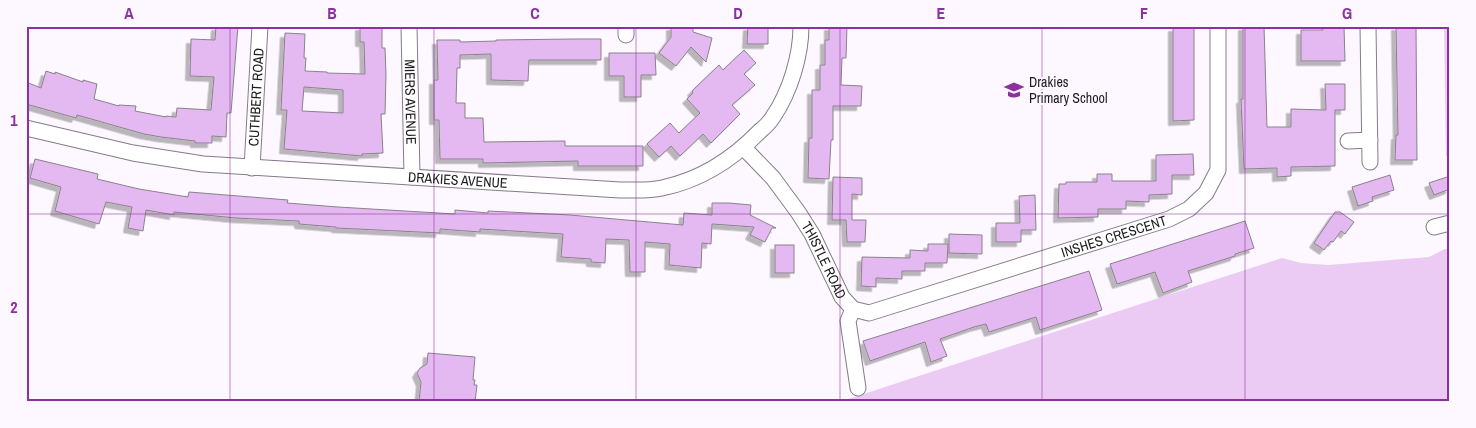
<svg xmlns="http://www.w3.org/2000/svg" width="1476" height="428" font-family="'Archivo Narrow',sans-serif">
<defs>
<filter id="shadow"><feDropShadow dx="-4.5" dy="4.5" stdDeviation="0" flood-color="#0004"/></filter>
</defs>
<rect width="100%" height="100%" fill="#fdf7ff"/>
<g fill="#ebcbf3">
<polygon points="1444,26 1450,26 1450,155 1446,156"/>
<polygon points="1445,249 1450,249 1450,402 839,402 1282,258 1301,263 1328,265 1429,257"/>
</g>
<g fill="#e4b8f0" stroke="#8a818c" fill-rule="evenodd" filter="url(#shadow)">
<polygon points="216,26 238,26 231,113 227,113 226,137 212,136 212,143 195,143 195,141 161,137 144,134 77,115 76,118 26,104 26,82 41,88 46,71 55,74 55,72 83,82 83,80 97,84 94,99 119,106 119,105 136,106 135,111 166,117 166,116 176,117 177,108 211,110 214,77 190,76 191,39 215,40"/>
<path d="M360,26H382V48H385L386,75L385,114H381L383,153L362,154V156L284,149L287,110H281L285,33L305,34L304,58H306L305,71L327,72V73L365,74L364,42H360ZM304,87L343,90V113L302,111Z"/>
<polygon points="671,26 693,26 693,32 712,38 706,62 691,47 676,66 659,53 671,37"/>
<polygon points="748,26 768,26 768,44 747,44"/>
<polygon points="829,26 847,26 846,58 842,58 841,85 862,86 861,106 833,106 833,140 831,140 829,179 808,178 809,138 812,138 812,90 820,90 820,65 825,65 825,40 829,40"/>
<polygon points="1243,26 1264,26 1267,127 1291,127 1291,109 1326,110 1325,84 1345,84 1345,110 1335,110 1335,166 1291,167 1291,176 1277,177 1277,168 1244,169 1241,99 1243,99"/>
<polygon points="1323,26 1344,26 1345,61 1301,61 1301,30 1323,30"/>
<polygon points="1396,26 1416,26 1417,160 1395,160 1396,135 1398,135"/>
<polygon points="1173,27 1194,27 1194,120 1173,121"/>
<polygon points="574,39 601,39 601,60 529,60 528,81 491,80 491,54 460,55 460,68 457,68 456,103 465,103 465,118 483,118 484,142 565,141 565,146 643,146 643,166 578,166 578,161 483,163 483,159 440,159 439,120 434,120 434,80 438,80 437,40 460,40 460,42 496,41 496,40"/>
<polygon points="744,50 756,63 744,74 755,85 732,105 740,114 711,143 703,134 680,156 671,146 659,157 647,144 670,123 679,133 700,113 687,99 693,93 692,91 719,65 723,70"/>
<polygon points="609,53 655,53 656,75 641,75 641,97 624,97 624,76 609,76"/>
<polygon points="1193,154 1194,175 1172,175 1172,194 1149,195 1149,202 1126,201 1126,209 1098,209 1098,217 1058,218 1059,184 1066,184 1066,182 1097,182 1097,174 1112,174 1112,181 1156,181 1156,155"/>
<polygon points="35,159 98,174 97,179 139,189 188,197 189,192 288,200 287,203 338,207 455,214 455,210 488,213 488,211 570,215 683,225 684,213 712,215 712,203 729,203 751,205 750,215 776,228 772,228 765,242 750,235 754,227 712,224 711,244 702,243 701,268 669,265 670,244 645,242 645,272 630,272 629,240 606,239 605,263 591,262 591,259 561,257 563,234 480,229 480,232 440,229 440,233 336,228 336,227 299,224 299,221 236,218 174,212 174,215 146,210 143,231 128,228 132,207 106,202 99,224 55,211 61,187 30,178"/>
<polygon points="1390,175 1394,190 1372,197 1373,201 1358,206 1352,187"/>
<polygon points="1450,176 1450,189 1434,195 1429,183"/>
<polygon points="833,177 862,178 862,195 852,194 852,220 866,220 865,242 847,242 846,220 832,220"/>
<polygon points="1035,195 1036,230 1021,230 1021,242 996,242 996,223 1020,223 1019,196"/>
<polygon points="1335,212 1340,212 1354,222 1345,234 1341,231 1333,242 1331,241 1324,250 1314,243"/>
<polygon points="1245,221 1254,248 1235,254 1235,256 1188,271 1192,282 1163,293 1155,272 1117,284 1110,264"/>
<polygon points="949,234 982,235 982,254 949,253"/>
<polygon points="928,244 948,244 947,263 925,263 925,271 902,271 902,279 876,278 876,287 861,286 862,257 910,258 910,250 928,251"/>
<rect x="775" y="245" width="19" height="28"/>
<polygon points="1089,271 1102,310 1040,330 1036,317 989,332 986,324 974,327 940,339 947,356 931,362 925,342 870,361 863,341"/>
<polygon points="428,353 475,357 473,380 475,380 474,385 477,385 475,402 419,402 421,382 417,373 420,368 427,364"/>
</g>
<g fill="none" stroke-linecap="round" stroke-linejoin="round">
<g stroke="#847c87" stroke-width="17">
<g id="street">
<path id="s1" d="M409,26L412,177"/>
<polyline points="626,26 626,35"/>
<polyline points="1368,26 1370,162"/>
<path id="s2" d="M26,128L133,153L203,164L620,190C634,190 649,191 662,188C701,180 733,159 760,131C765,127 770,122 773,117C790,92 801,56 801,26"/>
<polyline points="1348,141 1370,140"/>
<path id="s3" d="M744,148L773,178L798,212L812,234L842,297L853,309L869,313L1169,219L1189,209L1206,193L1218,170V26"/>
<path id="s4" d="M252,168L260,26"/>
<polyline points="1434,227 1450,223"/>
<polyline points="853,309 848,321 858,388"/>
</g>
</g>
<use href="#street" stroke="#fff" stroke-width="15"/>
</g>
<path fill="none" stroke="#8a329f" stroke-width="1" stroke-opacity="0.55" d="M230,26V402M434,26V402M636,26V402M840,26V402M1042,26V402M1245,26V402M26,214H1450"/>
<defs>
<g id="school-bare" transform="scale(1.5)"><path d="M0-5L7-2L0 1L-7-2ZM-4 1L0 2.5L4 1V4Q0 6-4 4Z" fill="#8a329f" stroke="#fdf7ff" stroke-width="2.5" paint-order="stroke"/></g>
</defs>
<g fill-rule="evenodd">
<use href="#school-bare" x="1014" y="90"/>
</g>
<g text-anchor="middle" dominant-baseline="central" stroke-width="4" stroke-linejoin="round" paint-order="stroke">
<g font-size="14" fill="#1f1c20" stroke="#fdf7ff" text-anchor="start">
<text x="1029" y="82">Drakies<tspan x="1029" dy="16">Primary School</tspan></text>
</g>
<g font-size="14" fill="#1f1c20" stroke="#fdf7ff">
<text stroke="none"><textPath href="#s4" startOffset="71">CUTHBERT ROAD</textPath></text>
<text stroke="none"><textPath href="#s1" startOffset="76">MIERS AVENUE</textPath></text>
<text stroke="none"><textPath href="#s2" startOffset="436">DRAKIES AVENUE</textPath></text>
<text stroke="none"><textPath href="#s3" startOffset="469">INSHES CRESCENT</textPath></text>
<text stroke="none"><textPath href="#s3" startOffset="139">THISTLE ROAD</textPath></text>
</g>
</g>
<rect width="1476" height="428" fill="none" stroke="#fdf7ff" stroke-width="55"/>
<rect x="28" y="28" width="1420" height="372" fill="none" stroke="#8a329f" stroke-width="2"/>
<g font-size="16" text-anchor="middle" font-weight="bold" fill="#8a329f">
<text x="129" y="19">A</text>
<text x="332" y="19">B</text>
<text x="535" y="19">C</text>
<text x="738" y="19">D</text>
<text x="941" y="19">E</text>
<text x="1144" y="19">F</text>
<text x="1347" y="19">G</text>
<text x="14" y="126">1</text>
<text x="14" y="313">2</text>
</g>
</svg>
